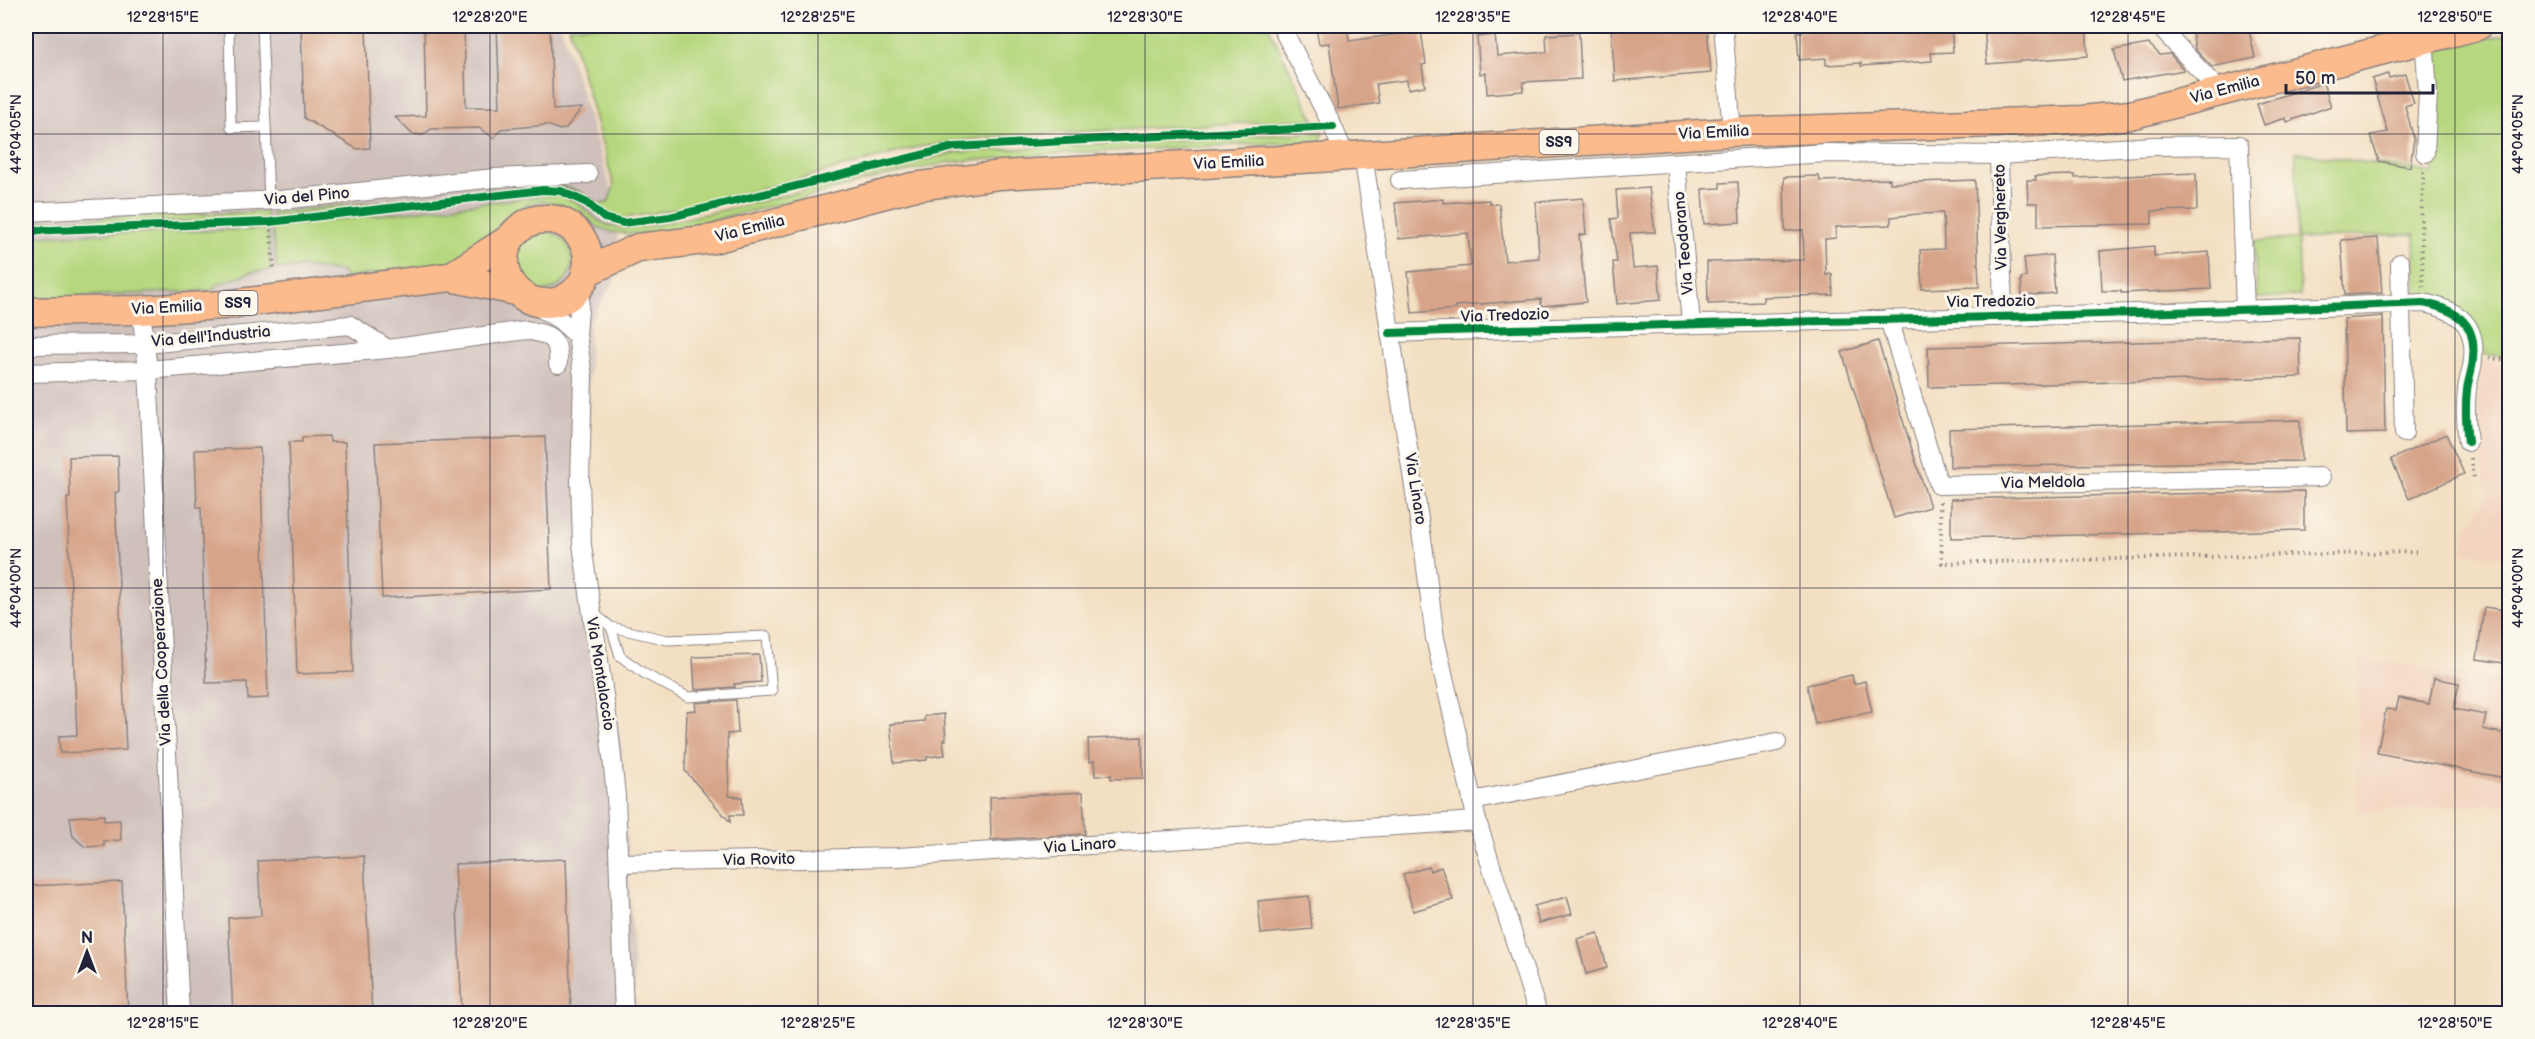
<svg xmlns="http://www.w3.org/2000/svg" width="2535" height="1039" font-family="'Balsamiq Sans',sans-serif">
<rect width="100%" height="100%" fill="#fbf7ec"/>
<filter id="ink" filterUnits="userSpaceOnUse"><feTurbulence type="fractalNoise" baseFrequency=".0167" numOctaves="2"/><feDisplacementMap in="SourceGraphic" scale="12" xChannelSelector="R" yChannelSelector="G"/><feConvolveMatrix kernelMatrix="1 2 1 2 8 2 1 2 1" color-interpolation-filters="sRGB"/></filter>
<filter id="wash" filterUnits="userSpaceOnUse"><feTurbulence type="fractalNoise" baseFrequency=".008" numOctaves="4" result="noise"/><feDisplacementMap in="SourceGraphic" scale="24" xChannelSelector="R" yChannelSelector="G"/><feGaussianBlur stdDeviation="1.35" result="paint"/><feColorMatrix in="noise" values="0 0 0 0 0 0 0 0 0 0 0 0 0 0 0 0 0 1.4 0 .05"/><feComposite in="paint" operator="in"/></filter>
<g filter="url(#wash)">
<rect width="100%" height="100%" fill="#f3dfc2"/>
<g fill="#f3d4bf">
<polygon points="2481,361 2509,365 2509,558 2464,552 2465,533 2487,496 2476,431"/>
<polygon points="2359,658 2509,681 2509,803 2357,812"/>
</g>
<polygon fill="#cfc0bb" points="26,26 561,26 618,212 617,276 589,323 590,571 622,749 636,1013 26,1013"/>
<g fill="#b6d77e" stroke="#6c7c5c" stroke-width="1.5">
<polygon points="569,26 1268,26 1314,119 990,137 918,147 710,203 620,219 603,212 580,194 552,185 273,218 272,213 554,183 581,192 598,204 608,203 614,186"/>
<polygon points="2509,34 2509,357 2482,354 2479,340 2416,297 2415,234 2298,239 2300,296 2257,298 2254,241 2297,239 2296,152 2433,173 2437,49"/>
<polygon points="1323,132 1320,141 1085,152 950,162 880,177 781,204 661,232 632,234 611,232 596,226 582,216 560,204 541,201 525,205 504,219 486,242 458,262 345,278 343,272 304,267 277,269 272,227 551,195 560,195 576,202 599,221 610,226 624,228 646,227 741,206 957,152"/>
<polygon points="266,212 267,219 26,226 26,220"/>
<polygon points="268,229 271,270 252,272 214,286 214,290 26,299 26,236"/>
<circle cx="542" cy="261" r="30"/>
</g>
<g id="blocks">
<g fill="#d7a489">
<polygon points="301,26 366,26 370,148 357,149 304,118"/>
<polygon points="424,26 464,26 466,107 500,107 497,26 550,26 553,110 582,108 566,128 560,130 547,125 501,129 494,138 479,128 431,129 423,135 412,134 395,117 426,116"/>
<polygon points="1331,26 1347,26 1349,41 1421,31 1426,64 1422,65 1425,86 1408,89 1407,80 1376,84 1379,103 1338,109 1329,43 1319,44 1316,28"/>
<polygon points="1623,26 1707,26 1711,73 1615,81 1611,27"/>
<polygon points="1867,26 1951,26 1953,52 1931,53 1932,61 1861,66 1861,63 1826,65 1826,58 1799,60 1797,32"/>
<polygon points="1984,26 2086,26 2088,56 1987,64"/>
<polygon points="2248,26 2255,58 2212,67 2195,49 2192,31 2213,27 2214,32"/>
<polygon points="1579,33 1581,79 1523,82 1523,91 1487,94 1486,73 1480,74 1477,37 1495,35 1497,56 1547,52 1546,35"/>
<polygon points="2149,44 2160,55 2170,54 2184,70 2122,81 2114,50"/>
<polygon points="2388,74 2389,78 2405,74 2414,103 2405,106 2414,139 2410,167 2379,161 2370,135 2388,132 2372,79"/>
<polygon points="2323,83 2331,106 2287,122 2286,118 2264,125 2257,104"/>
<polygon points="2196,173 2197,210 2152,211 2152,224 2038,226 2038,203 2028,203 2027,180 2036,180 2035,176 2075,175 2075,178"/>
<polygon points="1819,176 1820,181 1890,179 1890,183 1975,180 1979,287 1922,289 1920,250 1944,249 1943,213 1918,214 1891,217 1891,225 1836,227 1836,238 1825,239 1826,275 1832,274 1833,295 1763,297 1763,302 1708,304 1707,262 1804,260 1803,230 1785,231 1784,177"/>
<polygon points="1738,182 1740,222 1704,224 1702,189 1720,188 1720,183"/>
<polygon points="1649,188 1655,232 1630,233 1633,268 1658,266 1661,300 1617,304 1613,262 1617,262 1611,219 1618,218 1616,190"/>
<polygon points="1583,198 1586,234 1579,235 1586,302 1541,306 1541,299 1456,306 1456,309 1412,313 1408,272 1471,266 1468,235 1468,233 1399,239 1395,203 1443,199 1443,203 1489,200 1490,204 1499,204 1505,261 1539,258 1536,202"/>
<polygon points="2378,238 2382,293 2345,295 2341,240"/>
<polygon points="2154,246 2154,256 2209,252 2211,289 2121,293 2121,291 2102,291 2100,251"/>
<polygon points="2052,255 2055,293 2022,296 2021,278 2026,277 2024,258"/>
<polygon points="2383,316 2385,433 2346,434 2344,319"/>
<polygon points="2300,338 2301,377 1929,387 1928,347"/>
<polygon points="1878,341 1930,507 1894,518 1842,352"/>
<polygon points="2300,420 2301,461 1950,467 1949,429"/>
<polygon points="2446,434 2464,474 2409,499 2391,459"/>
<polygon points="329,436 330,442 345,442 353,672 297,674 289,442 302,442 302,437"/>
<polygon points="545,437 551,589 382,598 375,443"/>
<polygon points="260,448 268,698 248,699 247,682 206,683 201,507 197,507 195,450"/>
<polygon points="118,456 119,491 115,493 126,750 60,753 59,736 77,735 67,498 70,498 69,457"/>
<polygon points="2304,491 2304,530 1951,538 1951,499"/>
<polygon points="2484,607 2510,611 2510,664 2477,659"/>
<polygon points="759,655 761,682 734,684 735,687 695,690 693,657"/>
<polygon points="1852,675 1854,684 1865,681 1872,712 1815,724 1807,685"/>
<polygon points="2434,678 2459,683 2454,709 2486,715 2483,729 2510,735 2510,779 2377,753 2386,709 2396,710 2399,698 2429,704"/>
<polygon points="736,700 738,733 727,734 729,796 742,797 743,815 730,815 730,822 685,771 687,711 696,710 695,703"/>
<polygon points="944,714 946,740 943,740 945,755 927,757 927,760 894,763 890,724 924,721 925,716"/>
<polygon points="1142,737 1143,778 1111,779 1111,775 1095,776 1094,761 1089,762 1088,739"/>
<polygon points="1083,792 1085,834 991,840 990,797"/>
<polygon points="104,815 104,821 120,820 121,840 104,841 104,846 85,847 73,836 70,817"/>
<polygon points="364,856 372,1014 233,1014 228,918 261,916 258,861"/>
<polygon points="566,859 571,1014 462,1014 455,864"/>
<polygon points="1429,867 1430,871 1441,867 1453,900 1413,911 1403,874"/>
<polygon points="122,882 128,1014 26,1014 26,978 30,977 26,886"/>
<polygon points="1309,896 1312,929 1261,934 1258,901"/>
<polygon points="1567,897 1572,914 1539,923 1534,906"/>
<polygon points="1598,933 1607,968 1586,974 1577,939"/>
</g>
</g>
</g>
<g filter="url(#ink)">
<use href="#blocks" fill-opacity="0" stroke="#8a807e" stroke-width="1.5"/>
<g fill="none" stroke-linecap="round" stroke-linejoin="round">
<g stroke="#8a807e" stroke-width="11">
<g id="service">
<polyline points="229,26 231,128 265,127"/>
<polyline points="262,26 269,201"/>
<polyline points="595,614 611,627 620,656 645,674 688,697 772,691 767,636 667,640 611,627"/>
</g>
</g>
<g stroke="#8a807e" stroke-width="20">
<g id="minor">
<polyline points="1281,26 1333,127 1345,156"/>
<polyline points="1723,26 1732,132"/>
<polyline points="2159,26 2219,91"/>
<polyline points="2424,38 2428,92 2425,153"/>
<polyline points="1363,155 1424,552 1435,638 1477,821 1538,1014"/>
<polyline points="1999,155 2003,315"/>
<polyline points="1676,163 1691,323"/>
<polyline points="1400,180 1826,153 1999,155 2154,146 2239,145 2245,311"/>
<polyline points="26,212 280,200 495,178 588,174"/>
<polyline points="2400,263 2404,433"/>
<polyline points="581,285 577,335 583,376 580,480 582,545 609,729 616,796 624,1014"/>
<polyline points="528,300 560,320 577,335"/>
<polyline points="141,310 148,370 180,1014"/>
<polyline points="1889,319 1939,485 2321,477"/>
<path d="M1390,333C1734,321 2079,318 2423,303C2454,309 2477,321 2473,358C2473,369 2468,379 2467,390C2465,407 2466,425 2468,442"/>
<polyline points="26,345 145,344 350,325 388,349"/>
<path d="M26,373L148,370L388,349L526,330C550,335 560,337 558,364"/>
<polyline points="1472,801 1777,742"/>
<polyline points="620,863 898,857 1477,821"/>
</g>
</g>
<g stroke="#8a807e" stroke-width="31">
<g id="primary">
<circle cx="546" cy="261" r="42"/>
<polyline points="586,272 638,248 713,239 912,187 1000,175 1318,158 1732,132 2082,120 2130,115 2477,26"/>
<polyline points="450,277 511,238"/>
<polyline points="26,312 141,310 223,305 450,277 516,291"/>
</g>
</g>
<g stroke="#8a807e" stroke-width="4" stroke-dasharray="1.5 4.5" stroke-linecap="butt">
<polyline points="270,218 274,271"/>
<polyline points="2423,287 2421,223 2424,169"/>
<polyline points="2489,358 2510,360"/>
<polyline points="2471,458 2474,479"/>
<polyline points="1940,502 1942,563 2416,552"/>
</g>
<use href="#service" stroke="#fff" stroke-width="9"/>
<use href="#minor" stroke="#fff" stroke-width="18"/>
<use href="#primary" stroke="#fbbb8d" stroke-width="28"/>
<g stroke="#fbf7ec" stroke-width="11">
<g id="cycleway">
<polyline points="26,231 270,222 543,190 561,191 587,203 604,218 623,223 670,217 954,147 1333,127"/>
<path d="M1390,333C1734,321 2079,318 2423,303C2454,309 2477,321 2473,358C2473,369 2468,379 2467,390C2465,407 2466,425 2468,442"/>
</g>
</g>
<use href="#cycleway" stroke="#00873e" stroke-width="8"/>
</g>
</g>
<path fill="none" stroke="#22223b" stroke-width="1.5" stroke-opacity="0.45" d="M163,26V1014M490,26V1014M818,26V1014M1145,26V1014M1473,26V1014M1800,26V1014M2128,26V1014M2455,26V1014M26,134H2510M26,588H2510"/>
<g text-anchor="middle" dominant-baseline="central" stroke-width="6" stroke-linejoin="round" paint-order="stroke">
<g fill="#fbf7ec" stroke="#636270" stroke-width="1.5">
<rect x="1539.5" y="130" width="39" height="24" rx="4.5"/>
<rect x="218.5" y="291" width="39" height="24" rx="4.5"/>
</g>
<g font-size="15" font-weight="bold" fill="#22223b">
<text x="1559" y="142">SS9</text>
<text x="238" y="303">SS9</text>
</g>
<g font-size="16" fill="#22223b" stroke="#fbf7ec">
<text transform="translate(2225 90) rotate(-15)">Via Emilia</text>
<text transform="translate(1714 133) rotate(-3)">Via Emilia</text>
<text transform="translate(1229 163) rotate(-3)">Via Emilia</text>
<text transform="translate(307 197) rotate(-5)">Via del Pino</text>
<text transform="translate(2001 217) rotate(-91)">Via Verghereto</text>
<text transform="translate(750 229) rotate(-14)">Via Emilia</text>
<text transform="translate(1684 243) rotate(-95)">Via Teodorano</text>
<text transform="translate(1991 302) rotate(-1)">Via Tredozio</text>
<text transform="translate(167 308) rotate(-3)">Via Emilia</text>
<text transform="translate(1505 316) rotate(-2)">Via Tredozio</text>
<text transform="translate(211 337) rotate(-5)">Via dell'Industria</text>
<text transform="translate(2043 483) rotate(-1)">Via Meldola</text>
<text transform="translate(1415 489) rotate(81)">Via Linaro</text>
<text transform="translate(162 662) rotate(-93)">Via della Cooperazione</text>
<text transform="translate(600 674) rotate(81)">Via Montalaccio</text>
<text transform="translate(1080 846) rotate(-4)">Via Linaro</text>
<text transform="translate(759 860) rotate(-1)">Via Rovito</text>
</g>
</g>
<rect width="2535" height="1039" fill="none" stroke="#fbf7ec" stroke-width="66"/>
<g transform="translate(87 952)" stroke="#fbf7ec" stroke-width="4.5" paint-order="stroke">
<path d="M0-4.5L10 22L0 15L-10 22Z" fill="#22223b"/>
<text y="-9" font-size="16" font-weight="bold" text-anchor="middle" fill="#22223b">N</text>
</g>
<path d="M2286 84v9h147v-9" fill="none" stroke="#22223b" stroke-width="3"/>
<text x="2295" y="84" font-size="18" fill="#22223b" stroke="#fbf7ec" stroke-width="4.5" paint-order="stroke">50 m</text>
<rect x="33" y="33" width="2469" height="973" fill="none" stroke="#22223b" stroke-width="2"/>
<g font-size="15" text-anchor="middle" fill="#22223b">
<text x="163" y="22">12°28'15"E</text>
<text x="490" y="22">12°28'20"E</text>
<text x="818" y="22">12°28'25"E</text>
<text x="1145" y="22">12°28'30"E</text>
<text x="1473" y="22">12°28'35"E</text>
<text x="1800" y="22">12°28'40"E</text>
<text x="2128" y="22">12°28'45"E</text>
<text x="2455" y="22">12°28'50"E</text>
<text transform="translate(16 134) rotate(-90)" y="5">44°04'05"N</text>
<text transform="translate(2518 134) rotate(-90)" y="5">44°04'05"N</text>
<text transform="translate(16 588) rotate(-90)" y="5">44°04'00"N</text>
<text transform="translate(2518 588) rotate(-90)" y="5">44°04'00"N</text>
<text x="163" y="1028">12°28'15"E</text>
<text x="490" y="1028">12°28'20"E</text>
<text x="818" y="1028">12°28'25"E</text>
<text x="1145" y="1028">12°28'30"E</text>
<text x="1473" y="1028">12°28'35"E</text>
<text x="1800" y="1028">12°28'40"E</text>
<text x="2128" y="1028">12°28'45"E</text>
<text x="2455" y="1028">12°28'50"E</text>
</g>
</svg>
